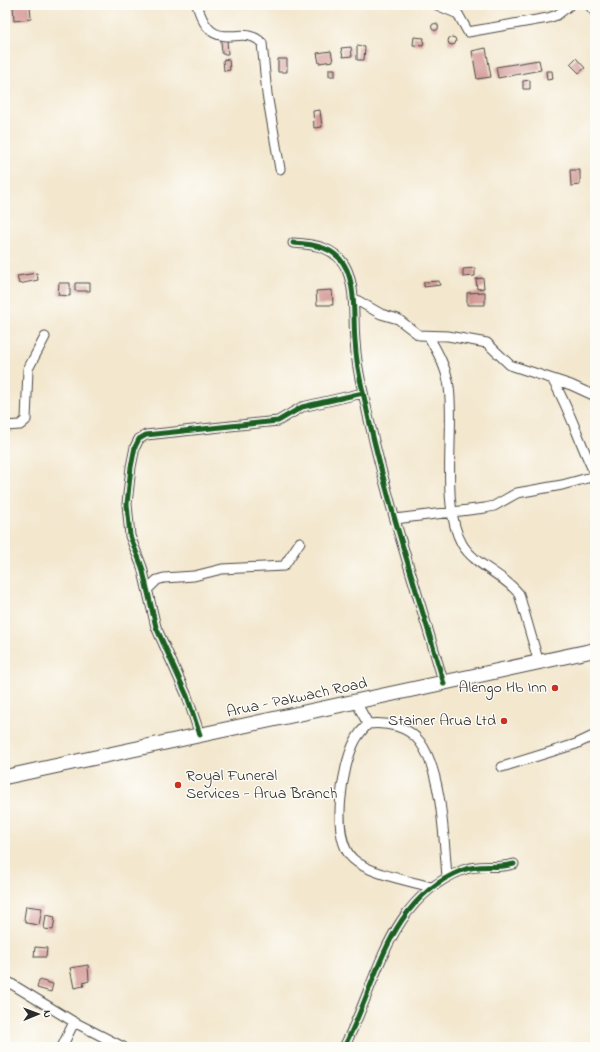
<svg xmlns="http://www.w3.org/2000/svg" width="600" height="1052" viewBox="0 0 600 1052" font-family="'Indie Flower',sans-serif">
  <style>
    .building { fill: #d29794 }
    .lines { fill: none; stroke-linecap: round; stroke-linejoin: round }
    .minor-casing { stroke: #494743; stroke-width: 11 }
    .primary-casing { stroke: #494743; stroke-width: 16 }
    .minor { stroke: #fff; stroke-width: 9 }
    .primary { stroke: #fff; stroke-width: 14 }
    .cycleway-casing { stroke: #fdfcf7; stroke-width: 8 }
    .cycleway { stroke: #1b5e20; stroke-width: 5 }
    .poi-dot { fill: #c8321e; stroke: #fdfcf7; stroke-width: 1.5 }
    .labels { text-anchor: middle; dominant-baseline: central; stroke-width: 3; stroke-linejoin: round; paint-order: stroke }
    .poi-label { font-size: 16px; fill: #2b2b2b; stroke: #fdfcf7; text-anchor: end }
    .street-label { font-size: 16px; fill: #2b2b2b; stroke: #fdfcf7 }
  </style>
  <rect width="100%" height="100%" fill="#fdfcf7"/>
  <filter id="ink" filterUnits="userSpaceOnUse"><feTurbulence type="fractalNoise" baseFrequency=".025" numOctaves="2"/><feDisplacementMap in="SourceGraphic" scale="8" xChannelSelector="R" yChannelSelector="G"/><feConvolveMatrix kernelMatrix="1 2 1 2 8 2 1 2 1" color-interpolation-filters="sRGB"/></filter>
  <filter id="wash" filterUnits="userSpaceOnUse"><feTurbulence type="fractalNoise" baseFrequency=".012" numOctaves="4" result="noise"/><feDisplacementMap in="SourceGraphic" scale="16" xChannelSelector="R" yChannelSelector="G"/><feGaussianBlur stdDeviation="0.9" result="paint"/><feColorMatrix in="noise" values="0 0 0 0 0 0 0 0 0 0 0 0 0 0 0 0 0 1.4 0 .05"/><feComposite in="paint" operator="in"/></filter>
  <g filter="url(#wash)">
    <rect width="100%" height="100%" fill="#f3e7ce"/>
    <g id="blocks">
      <path class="building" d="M13 5H30L31 19 14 21Z
        M431.5 27a3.5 3.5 0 1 1 7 0a3.5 3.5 0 1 1-7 0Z
        M414 37 424 38 423 46 413 45Z
        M448 41a4 4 0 1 1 8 0a4 4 0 1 1-8 0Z
        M227 39 228 54H222L221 40Z
        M357 46 365 47 364 60H357Z
        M351 47 352 56 343 57 341 48Z
        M486 48 491 77 477 79 472 51Z
        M331 51 333 61 319 63 317 53Z
        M576 58 585 68 579 73 570 64Z
        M229 59 230 70 224 71 223 60Z
        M278 59H287V72H278Z
        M539 60 541 70 498 78 496 67Z
        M329 69H335V76H329Z
        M546 71H552L553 79 547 80Z
        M530 80V89H523V81Z
        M320 110 322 127 314 128 313 111Z
        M570 170H580V185L571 186Z
        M475 268V276L463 277V269Z
        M37 273 38 280 19 284 17 276Z
        M483 278 484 288 477 289 476 279Z
        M439 281 440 285 424 287V282Z
        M59 283H70V296L58 295Z
        M75 283H90V291H75Z
        M332 290 333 305H317L316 291Z
        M485 292V305H467V293Z
        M26 906 42 908 39 925 26 923 24 919Z
        M46 915 55 917 53 930 44 929Z
        M35 947 47 948 46 957H34Z
        M88 965 89 981 83 983 84 986 74 988 70 968Z
        M39 980 53 984 51 992 37 988Z"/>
    </g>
  </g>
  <g filter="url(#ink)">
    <use href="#blocks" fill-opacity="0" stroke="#494743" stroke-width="1"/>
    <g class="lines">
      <g class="minor-casing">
        <path id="minor" d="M197 5C213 59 241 21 262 43L267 94 280 169
          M437 5 458 14 468 32 548 18 557 15 570 5
          M589 5 595 12
          M293 243C314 244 337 247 347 270 356 292 353 318 355 341 356 358 359 376 363 392 383 491 416 587 444 684
          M353 298 381 314 398 319 419 335 448 336 487 343 510 365 571 385 595 396
          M429 337C438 353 447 369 449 387 455 431 440 505 462 544 475 566 504 574 519 594L539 663
          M552 379C570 409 579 442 595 474
          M5 426 20 425 26 420 28 369 45 337
          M395 519 485 508 494 506 517 493 562 485 595 476
          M148 589 157 580 164 578 194 576 222 569 284 566 300 542
          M356 702 368 724C387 722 408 726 420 742 442 772 444 840 447 877
          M368 724C363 729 358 735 355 741 342 766 330 838 353 859 369 874 410 881 431 887
          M200 735 187 696 156 627 142 567 130 536 127 504 131 467 135 447 139 439 146 435 278 421 302 407 363 393
          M502 767 576 744 595 735
          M5 980 74 1022 123 1047
          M62 1047 74 1022
          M344 1047C378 983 386 900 463 870 479 864 496 869 514 864"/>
      </g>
      <g class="primary-casing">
        <path id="primary" d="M5 777 595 650"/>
      </g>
      <use href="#minor" class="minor"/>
      <use href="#primary" class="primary"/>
      <g class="cycleway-casing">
        <path id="cycleway" d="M293 243C314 244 337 247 347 270 356 292 353 318 355 341 356 358 359 376 363 392 383 491 416 587 444 684
          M200 735 187 696 156 627 142 567 130 536 127 504 131 467 135 447 139 439 146 435 278 421 302 407 363 393
          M344 1047C378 983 386 900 463 870 479 864 496 869 514 864"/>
      </g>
      <use href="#cycleway" class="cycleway"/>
    </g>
  </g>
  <g class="poi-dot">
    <circle cx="555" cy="688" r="4"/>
    <circle cx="504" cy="721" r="4"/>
    <circle cx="178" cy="785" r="4"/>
  </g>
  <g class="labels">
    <g class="poi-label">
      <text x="547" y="688">Alengo Hb Inn</text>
      <text x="496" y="721">Stainer Arua Ltd</text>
      <text x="186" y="776" text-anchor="start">Royal Funeral<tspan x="186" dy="18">Services - Arua Branch</tspan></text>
    </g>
    <g class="street-label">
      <text transform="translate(297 698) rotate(-12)">Arua - Pakwach Road</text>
    </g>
  </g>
  <rect width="600" height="1052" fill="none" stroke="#fdfcf7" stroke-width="20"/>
  <g transform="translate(38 1014) rotate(89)" stroke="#fdfcf7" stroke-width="3" paint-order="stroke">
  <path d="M0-3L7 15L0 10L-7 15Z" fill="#2b2b2b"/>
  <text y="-6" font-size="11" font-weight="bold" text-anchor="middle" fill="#2b2b2b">N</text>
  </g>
</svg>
